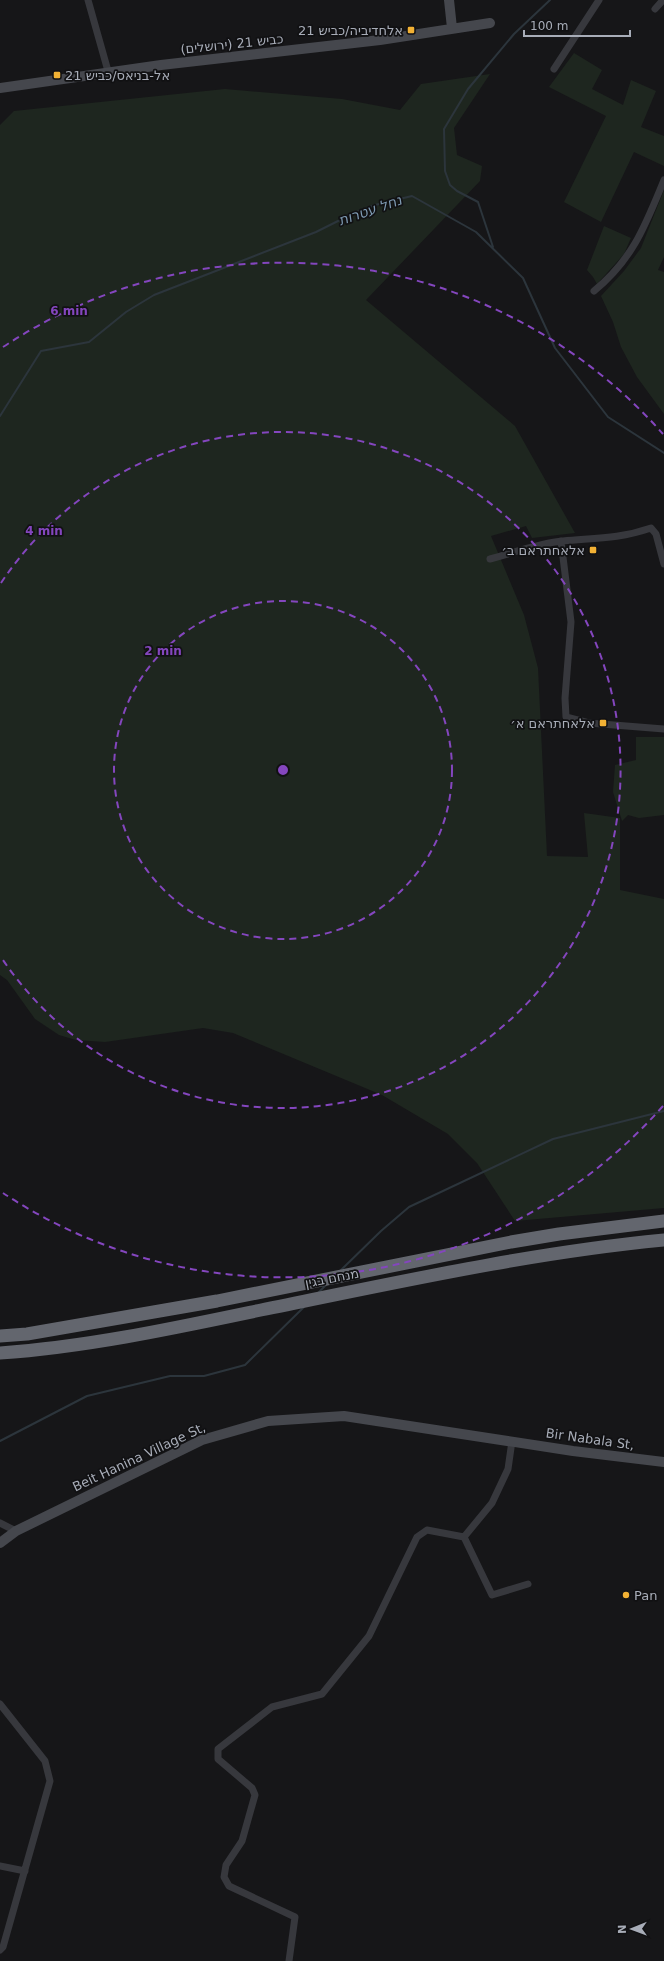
<svg xmlns="http://www.w3.org/2000/svg" width="664" height="1961" viewBox="0 0 664 1961" font-family="'DejaVu Sans',Heebo,sans-serif">
  <style>
    .green { fill: #1e261f }
    .lines { fill: none; stroke-linecap: round; stroke-linejoin: round }
    .stream { stroke: #2c353c; stroke-width: 2 }
    .street { stroke: #37383d; stroke-width: 7 }
    .secondary { stroke: #45474d; stroke-width: 10 }
    .highway { stroke: #63666e; stroke-width: 13 }
    .ring { fill: none; stroke: #8446be; stroke-width: 2; stroke-dasharray: 7 5 }
    .poi-dot { fill: #f2b134; stroke: #111113; stroke-width: 1.5 }
    .labels { text-anchor: middle; dominant-baseline: central; stroke-width: 3.5; stroke-linejoin: round; paint-order: stroke }
    .poi-label { font-size: 13px; fill: #a8adb8; stroke: #111113; text-anchor: end }
    .street-label { font-size: 13px; fill: #a8adb8; stroke: #111113 }
    .water-label { font-size: 14px; font-style: italic; fill: #7f9bb3; stroke: #111113 }
    .centre { fill: #8446be; stroke: #111113; stroke-width: 2 }
    .ring-label { font-size: 12px; text-anchor: middle; font-weight: bold; fill: #8446be; stroke: #111113; stroke-width: 3.5; stroke-linejoin: round; paint-order: stroke }
  </style>
  <rect width="100%" height="100%" fill="#161618"/>
  <path class="green" d="M574 53 602 70 592 89 623 105 631 80 656 91 641 127 664 136V166L634 152 601 222 564 202 606 116 549 87Z
    M490 74 454 128 457 155 482 166 480 181 366 300 515 426 575 533 532 538 526 526 491 536 524 615 538 668 547 856 588 857 584 813 620 818V890L664 899V1208L515 1221 477 1163 448 1134 382 1095 233 1033 203 1028 105 1042 76 1040 59 1035 35 1019 7 980 0 975V125L14 111 225 89 342 99 400 110 421 84Z
    M664 190V257L658 270 664 272V414L637 377 621 347 613 322 601 296 624 271 641 248Z
    M604 226 631 238 624 254 597 284 593 277 587 270Z
    M636 737H664V815L639 818 628 815 622 821 613 792 615 765 636 760Z"/>
  <g class="lines">
    <path class="stream" d="M493 247 478 202 457 191 450 185 445 171 444 129 468 89 514 34 550 0
      M0 416 41 351 89 342 126 312 154 295 316 232 356 212 375 205 412 196 476 232 523 278 555 348 608 417 664 453
      M341 1270 381 1231 409 1207 553 1139 664 1111
      M319 1292 327 1284
      M0 1441 87 1396 170 1376H204L245 1365 304 1307"/>
    <path class="street" d="M88 0 108 71
      M655 9 663 0
      M554 69 599 0
      M594 291C633 259 645 226 664 180
      M561 541 571 622 565 698 566 717 589 723 664 729
      M490 559C513 553 539 543 563 541 595 538 619 539 651 528L656 534 664 564
      M0 1523 16 1531
      M464 1537 492 1595 528 1584
      M0 1704 45 1761 50 1781 3 1947 0 1950
      M0 1866 25 1871
      M289 1961 295 1917 229 1886 224 1877 226 1865 242 1841 255 1795 252 1788 218 1759V1749L272 1707 322 1694 369 1636 417 1537 427 1530 464 1537 492 1503 508 1469 512 1441"/>
    <path class="secondary" d="M449 0 452 28
      M0 88 161 65 380 40 490 23
      M0 1543 16 1531 202 1440 268 1421 344 1416 573 1451 664 1462"/>
    <path class="highway" d="M0 1336 27 1334 217 1301 511 1242 559 1234 664 1221
      M0 1353C87 1347 175 1328 261 1310 395 1283 528 1253 664 1240"/>
  </g>
  <g class="ring">
    <circle cx="283" cy="770" r="169"/>
    <path d="M1 583A338 338 0 1 1 1 957"/>
    <path d="M663 1106A507 507 0 0 1 3 1193M3 347A507 507 0 0 1 663 434"/>
  </g>
  <g class="poi-dot">
    <rect x="407" y="26" width="8" height="8" rx="2"/>
    <rect x="53" y="71" width="8" height="8" rx="2"/>
    <rect x="589" y="546" width="8" height="8" rx="2"/>
    <rect x="599" y="719" width="8" height="8" rx="2"/>
    <circle cx="626" cy="1595" r="4"/>
  </g>
  <g class="labels">
    <g class="poi-label">
      <text x="403" y="30">אלחדיביה/כביש 21</text>
      <text x="65" y="75" text-anchor="start">אל-בניאס/כביש 21</text>
      <text x="585" y="550">אלאחתראם ב׳</text>
      <text x="595" y="723">אלאחתראם א׳</text>
      <text x="634" y="1595" text-anchor="start">Pan</text>
    </g>
    <g class="street-label">
      <text transform="translate(232 44) rotate(-6)">כביש 21 (ירושלים)</text>
      <text transform="translate(332 1278) rotate(-11)">מנחם בגין</text>
      <text transform="translate(590 1439) rotate(8)">Bir Nabala St,</text>
      <text transform="translate(139 1457) rotate(-25)">Beit Hanina Village St,</text>
    </g>
    <g class="water-label">
      <text transform="translate(370 210) rotate(-19)">נחל עטרות</text>
    </g>
  </g>
  <circle cx="283" cy="770" r="6" class="centre"/>
  <g class="ring-label">
    <text x="69" y="315">6 min</text>
    <text x="44" y="535">4 min</text>
    <text x="163" y="655">2 min</text>
  </g>
  <g transform="translate(632 1929) rotate(269)" stroke="#111113" stroke-width="3" paint-order="stroke">
  <path d="M0-3L7 15L0 10L-7 15Z" fill="#a8adb8"/>
  <text y="-6" font-size="11" font-weight="bold" text-anchor="middle" fill="#a8adb8">N</text>
  </g>
  <path d="M524 30v6h106v-6" fill="none" stroke="#a8adb8" stroke-width="2"/>
  <text x="530" y="30" font-size="12" fill="#a8adb8" stroke="#111113" stroke-width="3" paint-order="stroke">100 m</text>
</svg>
